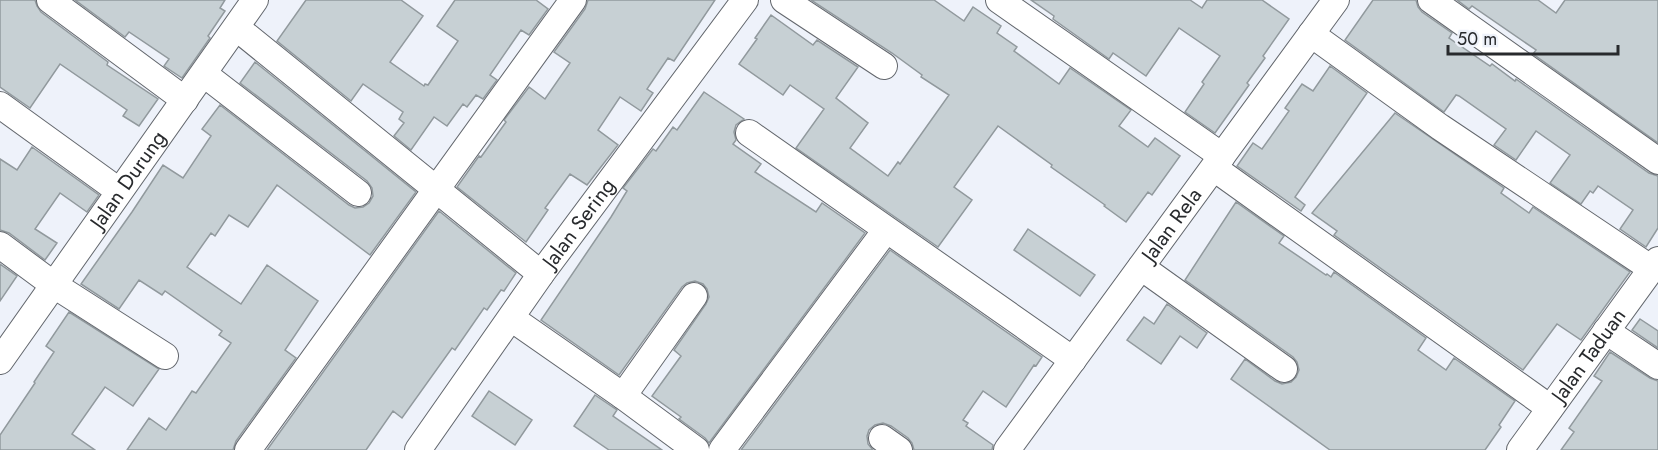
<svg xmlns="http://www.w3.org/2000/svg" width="1658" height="450" viewBox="0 0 1658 450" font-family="Jost,sans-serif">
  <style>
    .building { fill: #c7d0d4; stroke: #91999d; stroke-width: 1.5 }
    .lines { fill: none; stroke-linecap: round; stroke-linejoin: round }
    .minor-casing { stroke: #63676d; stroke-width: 28 }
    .minor { stroke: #fff; stroke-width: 26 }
    .labels { text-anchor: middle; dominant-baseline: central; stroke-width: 4.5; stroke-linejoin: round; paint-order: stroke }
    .street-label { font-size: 21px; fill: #282a2d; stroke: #eef2fa }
  </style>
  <rect width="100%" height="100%" fill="#eef2fa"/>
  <path class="building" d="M0 0H35L37 6 41 12 108 62 107 65 158 99 139 126 123 116 127 110 60 64 30 108 0 87Z
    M75 0H225L220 8 225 11 208 36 210 38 182 78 164 66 169 59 129 32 125 37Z
    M306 0H401L423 16 390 62 424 86 425 84 428 85 458 41 437 26 455 0H536L548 9 529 35 521 30 490 75 497 80 483 99 476 95 467 107 463 104 447 126 434 117 411 150 394 136 404 123 399 119 403 112 363 84 351 101 277 41Z
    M588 0H715L674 61 668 58 647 89 653 93 641 111 620 97 598 130 618 145 587 185 570 174 545 208 548 210 526 242 457 187 479 156 481 157 506 122 504 120 529 87 545 99 570 63 554 52 585 9Z
    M811 0H934L964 21 973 7 1001 26 997 33 1017 47 1014 51 1059 84 1070 68 1131 110 1119 126 1148 147 1155 138 1180 156 1152 195 1148 192 1126 222 1104 206 1105 205 1051 167 1052 165 998 126 954 187 972 200 938 247 796 148 824 109 790 85 783 95 739 64 757 39 755 38 771 15 813 45 817 40 858 67 836 98 868 123 850 148 888 176 898 162 900 164 949 95 921 77 922 75 892 53Z
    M1031 0H1190L1202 8 1207 0H1262L1289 19 1263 56 1265 58 1247 83 1249 85 1215 133 1185 112 1204 84 1202 82 1220 56 1179 28 1146 76 1113 53 1109 59 1053 19 1054 16Z
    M1373 0H1416L1418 7 1422 12 1452 33 1449 38 1490 66 1492 64 1515 81 1516 79 1649 173 1658 176V228L1646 247 1620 229 1633 210 1598 186 1593 193 1590 191 1581 204 1550 183 1570 155 1536 131 1516 160 1494 145 1506 129 1459 96 1456 95 1444 112 1345 40Z
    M1457 0H1538L1556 13 1565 0H1658V143L1533 54 1536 50 1472 6 1469 9Z
    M255 62 416 192 370 255 277 185 248 227 229 215 215 236 211 233 187 267 241 304 267 265 318 301 285 350 296 358 236 441 233 450H127L149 418 166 430 192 391 196 393 231 343 219 335 222 331 165 291 162 295 139 280 119 309 81 284 132 212 163 165 183 178 211 136 202 129 220 105 349 205 355 208 363 207 369 203 373 196 372 188 367 181 240 83Z
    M1330 66 1367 93 1295 197 1305 205 1301 211 1237 166 1253 143 1262 149 1289 111 1285 108 1302 84 1313 91Z
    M704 92 744 119 736 125 734 132 736 140 733 144 761 164 755 172 816 212 822 203 865 233 709 443 705 438 679 419 681 417 652 396 681 356 674 350 706 304 709 297 707 289 703 284 695 281 687 283 682 287 619 375 541 320 611 217 627 191 623 188 653 149 656 151 673 127 677 130Z
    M1395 113 1504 188 1501 193 1529 213 1533 207 1630 272 1581 340 1557 324 1523 370 1334 235 1337 231 1312 213Z
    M32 147 99 195 87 212 60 193 35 229 57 243 45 260 9 233 0 230V159L17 170Z
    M1236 202 1284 236 1279 243 1326 275 1327 274 1331 277 1334 272 1426 338 1418 350 1446 370 1454 358 1515 401 1499 425 1501 427 1485 450H1330L1231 379 1245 359 1275 381 1282 384 1291 382 1296 377 1299 370 1297 362 1293 357 1185 280Z
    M439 211 516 273 504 291 501 290 487 310 484 308 455 350 452 348 402 418 393 411 366 450H267Z
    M1028 229 1095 275 1080 296 1014 250Z
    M890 250 1042 357 1036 366 1034 365 1006 407 983 391 963 420 968 423 966 426 993 445 992 450H914L912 443 908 438 891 426 883 423 875 425 869 430 867 436 868 444 873 450H741Z
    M0 264 17 276 0 301Z
    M1167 304 1207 333 1197 348 1180 336 1161 364 1127 340 1144 317 1154 324Z
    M69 312 159 369 133 406 105 387 72 434 95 450H0V435L35 383 34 382 54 352 46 346Z
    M1640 319 1658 331V348L1632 330Z
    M1610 352 1650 378 1658 381V450H1561L1574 432 1569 428 1602 381 1594 376Z
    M489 391 532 420 515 445 472 416Z
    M595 395 617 410 613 416 662 450H609L574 426Z"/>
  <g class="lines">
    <g class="minor-casing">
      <g id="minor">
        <path d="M50 0 185 100"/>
        <path d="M784 0 884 66"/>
        <path d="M999 0 1222 156"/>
        <path d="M1431 0 1658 161"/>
        <path d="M237 28 541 274"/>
        <path d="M1311 34 1440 127 1652 269"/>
        <path d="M204 74 358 193"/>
        <path d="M0 105 119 191"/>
        <path d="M749 133 1073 360"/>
        <path d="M1214 168 1550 408"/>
        <path d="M0 245 54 285 165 356"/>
        <path d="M1141 267 1284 369"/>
        <path d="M511 318 623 396 696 450"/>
        <path d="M1606 331 1658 366"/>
        <path id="s1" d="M0 361 255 0"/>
        <path d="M623 396 694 296"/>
        <path d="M882 438 899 450"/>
        <path d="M248 450 573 0"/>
        <path id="s2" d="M418 450 541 274 745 0"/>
        <path d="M722 450 886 230"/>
        <path id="s3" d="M1007 450 1336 0"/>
        <path id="s4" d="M1520 450 1658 260"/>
      </g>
    </g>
    <use href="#minor" class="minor"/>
  </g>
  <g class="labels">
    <g class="street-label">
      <text stroke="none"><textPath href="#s1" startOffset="222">Jalan Durung</textPath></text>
      <text stroke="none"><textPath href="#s2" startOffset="278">Jalan Sering</textPath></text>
      <text stroke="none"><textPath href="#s3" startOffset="279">Jalan Rela</textPath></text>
      <text stroke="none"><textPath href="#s4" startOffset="117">Jalan Taduan</textPath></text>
    </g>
  </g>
  <path d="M1448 45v9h170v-9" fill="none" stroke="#282a2d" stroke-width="3"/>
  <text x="1457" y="45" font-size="18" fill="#282a2d" stroke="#eef2fa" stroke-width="4.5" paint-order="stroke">50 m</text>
</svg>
